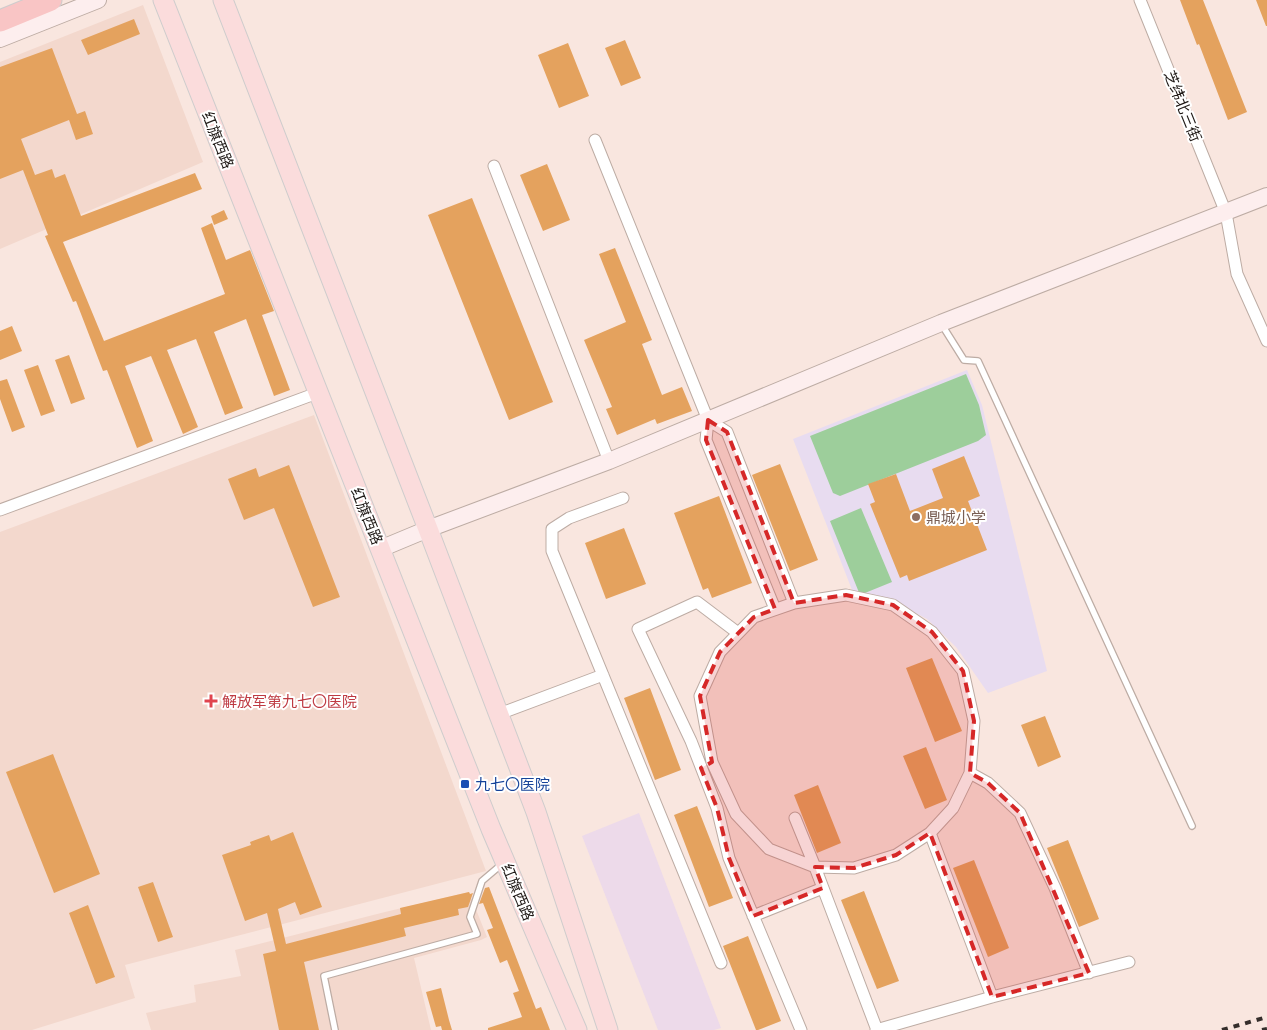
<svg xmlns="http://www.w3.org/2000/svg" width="1267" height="1030" viewBox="0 0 1267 1030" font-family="Lora,'Noto Sans SC',serif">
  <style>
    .commercial { fill: #eddaea }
    .built { fill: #f3d8cd }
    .education { fill: #e8dcf0 }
    .green { fill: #9dce9b }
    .building { fill: #e4a25e }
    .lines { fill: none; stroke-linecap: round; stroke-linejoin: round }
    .lane-casing { stroke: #bdaca4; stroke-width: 8 }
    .street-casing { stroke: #bdaca4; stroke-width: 13 }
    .secondary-casing { stroke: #bdaca4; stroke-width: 18 }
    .primary-casing { stroke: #cecccc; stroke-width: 21 }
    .highway-casing { stroke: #cecccc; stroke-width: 23 }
    .lane { stroke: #fff; stroke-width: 5.5 }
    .street { stroke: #fff; stroke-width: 11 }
    .secondary { stroke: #fdeeee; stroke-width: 16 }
    .primary { stroke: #fbdcdc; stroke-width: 19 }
    .highway { stroke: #f9c5c5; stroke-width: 21 }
    .rail { stroke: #352e2b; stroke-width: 4; stroke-dasharray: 6 6; stroke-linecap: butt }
    .marked { fill: #d62828; fill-opacity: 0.2; stroke: #d62828; stroke-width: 4; stroke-dasharray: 10 6; stroke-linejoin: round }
    .education-dot { fill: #8d6e63; stroke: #fff; stroke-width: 2 }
    .health-dot { fill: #e0444e; stroke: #fff; stroke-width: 2 }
    .transit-dot { fill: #1a4fb4; stroke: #fff; stroke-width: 2 }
    .labels { text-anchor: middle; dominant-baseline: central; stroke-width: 4; stroke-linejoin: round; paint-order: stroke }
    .street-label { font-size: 15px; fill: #1f1916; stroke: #fff }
    .education-label { font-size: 15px; fill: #785e54; stroke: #fff; text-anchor: start }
    .health-label { font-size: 15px; fill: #be3a42; stroke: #fff; text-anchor: start }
    .transit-label { font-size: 15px; fill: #164399; stroke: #fff; text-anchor: start }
  </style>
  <rect width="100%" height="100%" fill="#f9e6df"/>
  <path class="commercial" d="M639 813 721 1028 714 1030H658L582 836Z"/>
  <path class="built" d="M143 5 203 162 0 249V62Z
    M314 415 486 871 125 965 135 998 32 1030H0V532Z
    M469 892 487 937 481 940 414 958 431 1030H151L146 1013 196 1002 194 985 241 976 235 950 385 912Z"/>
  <path class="education" d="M967 370 982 405 1047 671 988 693 956 647 927 619 897 603 854 595 793 439Z"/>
  <path class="green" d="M966 374 979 405 986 435 978 441 840 496 833 493 810 436Z
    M861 508 892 582 860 595 830 521Z"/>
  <path class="building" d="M1180 0H1203L1247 112 1228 120 1199 44 1197 45Z
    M1256 0H1267V26H1266Z
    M134 19 140 34 88 55 81 40Z
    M625 40 641 78 621 86 605 48Z
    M568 43 589 96 559 108 538 55Z
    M52 48 77 114 85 111 93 134 76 140 69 120 21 139 35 175 52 169 55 178 65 174 81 216 195 173 202 189 63 242 104 341 225 294 201 228 212 223 226 260 250 250 274 311 262 315 290 390 274 396 246 319 214 332 243 408 225 415 196 339 167 350 198 427 183 434 151 356 125 366 153 441 137 448 107 370 103 371 76 301 73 302 45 236 48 235 23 170 0 179V67Z
    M547 164 570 220 543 231 520 175Z
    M472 198 553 402 509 420 428 215Z
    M224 210 228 219 214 225 211 216Z
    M615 248 652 340 642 344 662 395 682 387 692 411 657 424 655 419 617 435 606 409 612 407 584 340 626 322 599 254Z
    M12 326 22 351 0 360V331Z
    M69 355 85 399 71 404 55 360Z
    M38 365 55 411 41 416 24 370Z
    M7 379 25 427 12 432 0 399V381Z
    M964 456 980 496 968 501 987 550 909 581 907 575 900 578 870 504 875 502 868 484 896 474 910 511 943 498 932 469Z
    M780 464 818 560 790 571 752 475Z
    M289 465 340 597 313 607 274 508 244 520 228 479 256 468 259 477Z
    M719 496 752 583 712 598 708 588 703 590 674 513Z
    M624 528 646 584 606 599 585 543Z
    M932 658 962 731 935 742 906 668Z
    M650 688 681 770 655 780 624 698Z
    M1045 716 1061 757 1038 767 1021 725Z
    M926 747 947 800 925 809 903 756Z
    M53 754 100 874 54 893 6 772Z
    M818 785 841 843 817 853 794 795Z
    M697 806 733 898 709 907 674 815Z
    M293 832 322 907 300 915 295 902 278 909 286 944 401 914 400 908 469 892 470 894 473 893 468 907 458 909 459 915 404 928 406 936 304 962 319 1030H279L263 954 276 951 267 913 245 921 222 855 251 845 250 842 269 835 271 841Z
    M1068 840 1099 919 1079 927 1047 848Z
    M974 860 1009 948 988 957 953 868Z
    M153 882 173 937 158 942 138 887Z
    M489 887 536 1009 541 1007 550 1030H488V1028L522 1017 513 993 519 991 507 960 500 963 487 930 493 928 483 903 479 904 485 888Z
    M864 891 899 981 877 989 841 900Z
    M88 905 115 977 96 984 69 913Z
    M748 936 781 1021 758 1030H756L723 946Z
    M441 988 449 1020 452 1030H442L441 1026 436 1027 426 992Z"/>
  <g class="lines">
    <g class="lane-casing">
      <path id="lane" d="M942 325 964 360 978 361 1192 826
        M335 1030 324 976 477 934 470 917 482 881 502 864"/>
    </g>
    <g class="street-casing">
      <path id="street" d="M1140 0 1226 213 1237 274 1267 341
        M595 140 708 420 706 440 775 609
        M494 166 609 461
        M708 420 727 432 794 603
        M623 498 569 518 552 529V551L721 963
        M0 510 309 396
        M846 595 893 605 932 632 963 671 974 721 970 773 953 808 930 833 896 855 854 868 815 867 769 849 736 814 712 762 700 696 720 652 754 617 794 603Z
        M738 633 697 602 638 629 691 741 717 808 729 858 801 1030
        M499 714 603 675
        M970 773 988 783 1020 813 1055 888 1089 973
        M795 818 815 867 877 1030
        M930 833 992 997
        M753 916 823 888
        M876 1030 992 997 1129 962"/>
    </g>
    <g class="secondary-casing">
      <path id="secondary" d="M0 39 98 0
        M380 549 428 529 609 461 941 323 1267 196"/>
    </g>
    <g class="primary-casing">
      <path id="primary" d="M163 0 491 829 577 1030
        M223 0 428 529 536 812 608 1030"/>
    </g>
    <g class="highway-casing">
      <path id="highway" d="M0 21 51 0"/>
    </g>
    <use href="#lane" class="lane"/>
    <use href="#street" class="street"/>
    <use href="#secondary" class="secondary"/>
    <use href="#primary" class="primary"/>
    <use href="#highway" class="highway"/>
    <path class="rail" d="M1222 1030 1267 1017
      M1262 1030 1267 1029"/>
  </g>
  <path class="marked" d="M708 420 727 432 794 603 846 595 893 605 932 632 963 671 974 721 970 773 988 783 1020 813 1089 973 992 997 930 833 896 855 854 868 815 867 823 888 753 916 729 858 717 808 701 768 712 762 700 696 720 652 754 617 775 609 706 440Z"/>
  <circle class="education-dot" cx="916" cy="517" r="5"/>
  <path class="health-dot" d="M208.5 693.5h5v5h5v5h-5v5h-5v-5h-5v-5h5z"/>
  <rect class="transit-dot" x="460" y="779" width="10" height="10" rx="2.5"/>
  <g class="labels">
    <g class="street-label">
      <text transform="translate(1183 106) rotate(68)">芝纬北三街</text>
      <text transform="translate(218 140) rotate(68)">红旗西路</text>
      <text transform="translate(367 516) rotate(68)">红旗西路</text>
      <text transform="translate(518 892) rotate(67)">红旗西路</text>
    </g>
    <g class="education-label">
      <text x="926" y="517">鼎城小学</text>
    </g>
    <g class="health-label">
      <text x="222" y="701">解放军第九七〇医院</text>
    </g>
    <g class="transit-label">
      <text x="475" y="784">九七〇医院</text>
    </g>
  </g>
</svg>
